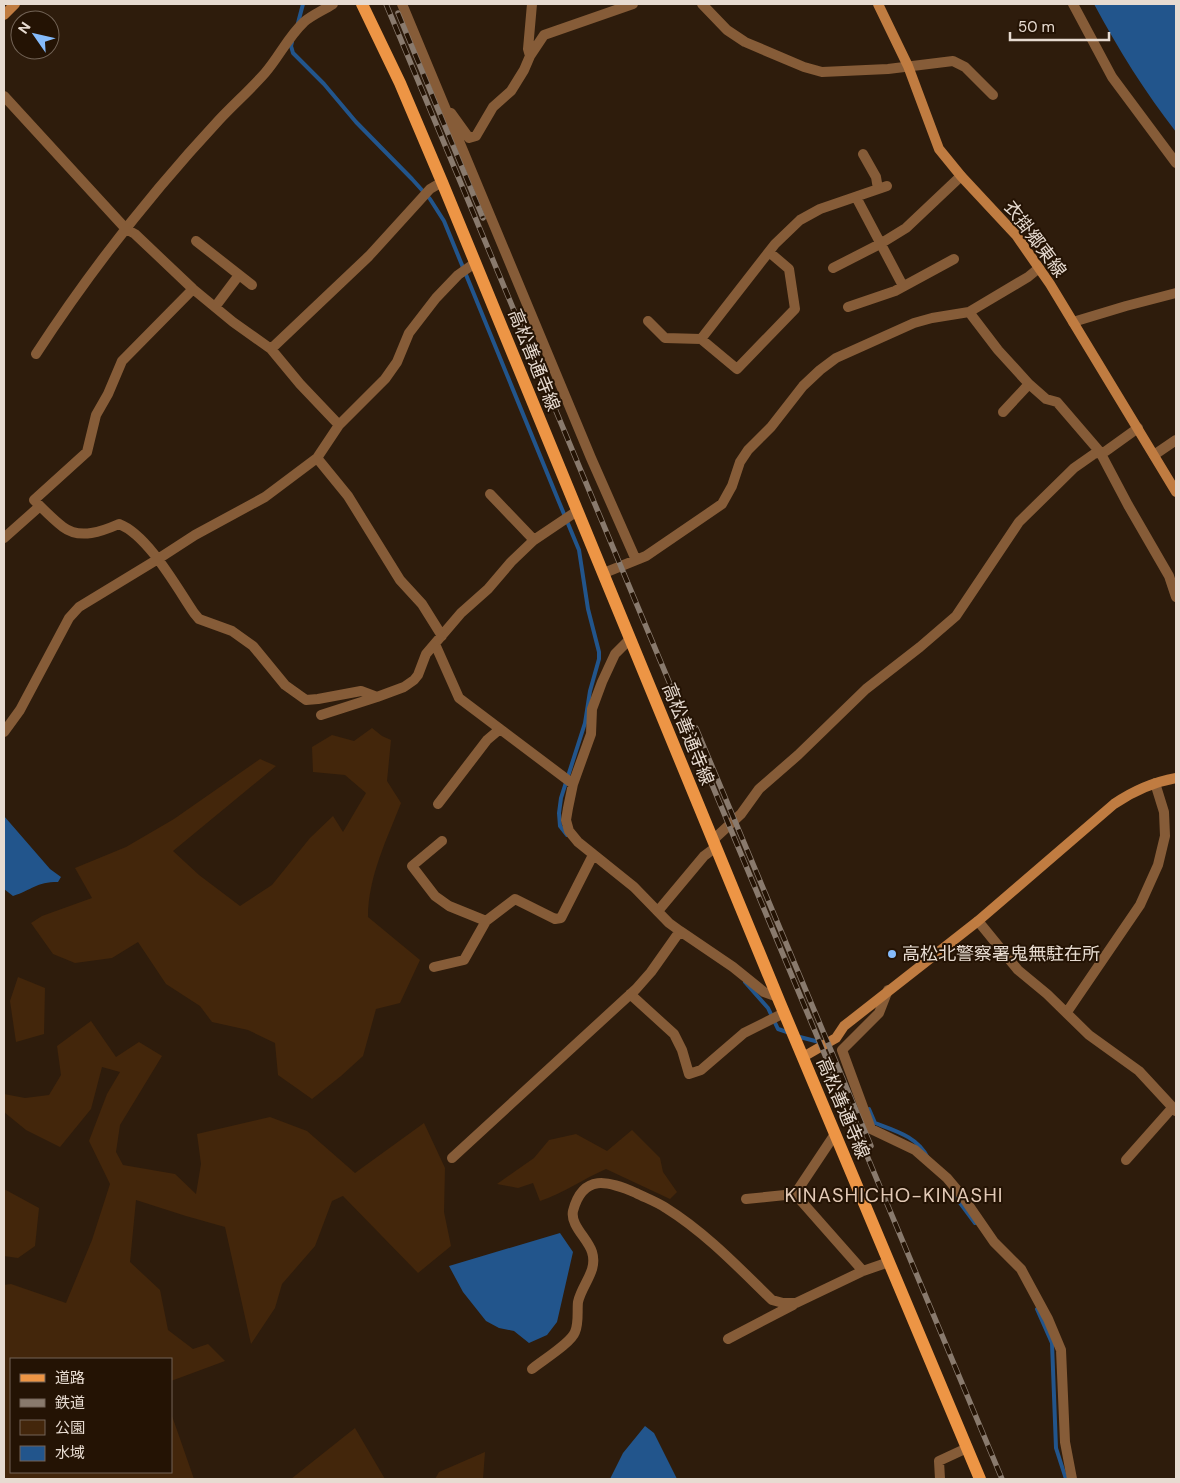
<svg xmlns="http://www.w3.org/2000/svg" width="1180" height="1483" viewBox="0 0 1180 1483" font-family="'DM Sans','Noto Sans JP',sans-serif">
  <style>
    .green { fill: #43260b }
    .water { fill: #22558c }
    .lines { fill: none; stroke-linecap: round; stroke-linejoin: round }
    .stream { stroke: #22558c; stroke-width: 4 }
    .street { stroke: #865c38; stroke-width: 10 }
    .secondary { stroke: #c07c41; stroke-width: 10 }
    .primary { stroke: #ed9545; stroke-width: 12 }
    .rail-casing { stroke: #897a6d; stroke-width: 5.5 }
    .rail { stroke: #241304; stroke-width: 4; stroke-dasharray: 11; stroke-linecap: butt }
    .poi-dot { fill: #85bbfb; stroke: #241304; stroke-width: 2 }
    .labels { text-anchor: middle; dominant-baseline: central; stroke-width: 4; stroke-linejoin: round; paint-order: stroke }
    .street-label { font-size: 18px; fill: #e7dbd1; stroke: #241304 }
    .poi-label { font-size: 18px; fill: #e7dbd1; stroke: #241304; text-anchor: start }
    .quarter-label { font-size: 20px; letter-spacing: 1px; fill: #e2c9b6; stroke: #241304 }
  </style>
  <rect width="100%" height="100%" fill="#2e1c0c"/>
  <path class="green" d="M372 728 382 736 391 740 387 781 401 803C387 839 368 877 368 917L420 960 400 1003 376 1009 363 1056 341 1076 312 1099 278 1075 275 1043 248 1030 212 1022 200 1006 166 984 138 942 112 958 75 963 53 954 31 923 42 916 92 898 75 868 126 847 174 819 260 759 276 766 173 851 199 875 240 906 272 885 310 838 333 816 343 832 366 793 345 775 313 772 312 747 332 735 354 741Z
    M18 977 45 988 44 1034 16 1042 10 1001Z
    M91 1021 116 1057 139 1042 162 1056 120 1125 116 1152 123 1165 175 1174 196 1194 201 1164 197 1134 270 1117 307 1131 355 1173 424 1123 445 1168 444 1212 451 1246 418 1273 343 1196 332 1201 315 1246 282 1284 275 1308 251 1344 225 1227 186 1216 136 1200 130 1262 160 1290 168 1330 193 1349 208 1344 225 1361 171 1381V1359H11V1472H171V1413L194 1479H4V1285L11 1284 66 1303 92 1240 110 1184 89 1141 107 1094 120 1072 102 1067 91 1109 60 1147 26 1130 4 1112V1094L25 1098 49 1095 61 1075 57 1046Z
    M632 1130 660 1158 663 1172 677 1192 670 1199 606 1169C583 1179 564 1193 540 1201L533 1183 518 1188 497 1184 534 1158 549 1140 576 1134 607 1151Z
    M4 1189 39 1208 35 1246 18 1258 4 1256Z
    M355 1428 385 1479H291Z
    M485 1452 483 1479H435L439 1472Z"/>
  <path class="water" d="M1094 4H1176V132C1145 92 1118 49 1094 4Z
    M4 816 50 869 61 877 58 882C36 882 32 890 13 896L4 889Z
    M560 1233 573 1252 557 1322 547 1335 529 1343 514 1331 499 1328 486 1321 463 1292 449 1266Z
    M645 1426 654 1433 677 1479H610L623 1453Z"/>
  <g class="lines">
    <path class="stream" d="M298 23 303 4
      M292 42 291 46 293 53 324 84 356 122 412 179 430 199 444 221 559 502 579 550 588 609 599 652V659L590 691 585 723 561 798 559 813 560 826 567 835
      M745 982 768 1008 778 1029 790 1033
      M796 1036 823 1043
      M869 1109 875 1123C896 1131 918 1137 928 1158
      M952 1192 975 1223
      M1037 1309 1052 1343 1056 1448 1066 1479"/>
    <path class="street" d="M402 4 591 458 636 560
      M702 4 727 30 745 42 804 67 822 72 888 69 953 61 965 67 993 95
      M1073 4 1112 77 1176 163
      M530 56 528 49 532 4
      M4 96 126 229 135 234 193 289 233 322 271 349 300 384 339 425
      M451 113 469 138 476 136 493 107 511 91 524 70 530 56 544 35 633 4
      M863 154 876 177 878 189
      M856 197 903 286
      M196 241 252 285
      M833 268 880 244 906 228 961 176
      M215 307 239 275
      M848 307 895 291 954 259
      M969 312 998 350 1029 384 1046 399 1057 402 1100 452 1128 505 1169 576 1176 597
      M648 321 665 338 701 339 775 244 800 220 820 209 887 186
      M1073 322 1126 306 1176 293
      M701 339 737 369 795 309 789 269 769 252
      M271 349 369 256 430 189 442 182
      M36 354C90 271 152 192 219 120 234 104 250 90 265 73 279 57 288 37 304 22 312 15 324 10 333 4
      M1003 412 1029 384
      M1154 455 1176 440
      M317 458 348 496 400 580 422 604 442 636
      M490 494 534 540
      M40 506C47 513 55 521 63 527 80 540 103 531 119 524 148 535 177 588 194 613L199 619 232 631 253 646 285 685 306 700 318 699 361 691 377 697
      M4 538 40 506 34 500 87 452 96 415 108 394 122 361 193 289
      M604 573 646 556 722 504 732 486 740 462 748 450 771 427 803 386 820 370 836 358 914 323 932 318 969 312 1028 277 1039 268
      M630 639 615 654 602 682 592 709 591 734 573 784 568 808 566 820 569 831 578 842 634 887 669 923 680 931 733 967 764 992 778 997
      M435 644 459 698 573 784
      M321 715 377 697 404 687 414 680 418 675 426 654 461 613 488 589 511 562 534 540 577 511
      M4 732 20 710 69 618 79 607 158 559 195 535 265 497 317 458 339 425 385 379 397 362 409 333 436 298 458 275 475 263
      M438 804 487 740 500 729
      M713 840 741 814 759 789 798 755 866 689 920 647 956 616 1019 522 1074 468 1094 454 1106 451 1138 428
      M442 841 412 866 435 896 449 906 486 921
      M658 911 704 856 716 847
      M978 921 1018 970 1047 994 1089 1035 1139 1071 1176 1111
      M434 967 464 960 486 921 515 899 555 919 561 918 593 855
      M888 990 879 1013 842 1050 871 1129 915 1150 947 1178 963 1197 994 1242 1021 1269 1048 1319 1061 1350 1065 1442 1072 1479
      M630 994 674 1034 682 1050 689 1074 701 1070 744 1033 784 1013
      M1067 1012 1140 905 1158 865 1165 836 1164 812 1155 783
      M835 1134 795 1194 863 1271
      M452 1158 636 989 651 972 680 931
      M1126 1160 1173 1107
      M746 1199 795 1194
      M728 1339 793 1305
      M532 1369C543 1360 571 1343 575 1332 579 1323 577 1311 578 1302 582 1284 598 1271 592 1252 588 1239 570 1225 573 1211 583 1173 608 1181 636 1193 646 1198 657 1202 666 1208 706 1233 739 1268 772 1300L783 1303H796L863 1271 889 1262
      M940 1479 939 1461 967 1448"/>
    <path class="secondary" d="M878 4 908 66 939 149 961 176 1016 235 1050 284 1176 492
      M4 15 15 4
      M803 1057 836 1038 844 1026 978 921 1114 804C1133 791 1154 782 1176 778"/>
    <path class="primary" d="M362 4 400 83 442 182 780 1003 980 1479"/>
    <g class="rail-casing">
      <path id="rail" d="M386 4 1002 1479
        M398 13 483 218
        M696 728 871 1146"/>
    </g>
    <use href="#rail" class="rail"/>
  </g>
  <circle class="poi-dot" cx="892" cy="954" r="5"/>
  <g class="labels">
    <g class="street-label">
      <text transform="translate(1035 239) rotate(53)">衣掛郷東線</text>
      <text transform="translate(534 360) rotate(68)">高松善通寺線</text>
      <text transform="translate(688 734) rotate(68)">高松善通寺線</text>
      <text transform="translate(843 1108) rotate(67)">高松善通寺線</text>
    </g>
    <g class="poi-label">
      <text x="902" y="954">高松北警察署鬼無駐在所</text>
    </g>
    <g class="quarter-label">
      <text x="894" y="1195">KINASHICHO-KINASHI</text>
    </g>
  </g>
  <rect width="1180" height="1483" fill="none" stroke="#e7dbd1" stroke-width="10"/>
  <rect x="10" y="1358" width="162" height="115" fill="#241304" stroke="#726356"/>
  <rect x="20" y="1374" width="25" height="8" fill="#ed9545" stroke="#726356"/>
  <text x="55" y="1383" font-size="15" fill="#e7dbd1">道路</text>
  <rect x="20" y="1399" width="25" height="8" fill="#897a6d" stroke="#726356"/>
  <text x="55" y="1408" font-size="15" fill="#e7dbd1">鉄道</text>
  <rect x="20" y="1420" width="25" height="15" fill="#43260b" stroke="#726356"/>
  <text x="55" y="1433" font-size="15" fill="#e7dbd1">公園</text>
  <rect x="20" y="1446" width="25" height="15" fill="#22558c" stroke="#726356"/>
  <text x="55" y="1458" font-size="15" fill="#e7dbd1">水域</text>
  <g transform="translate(35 35) rotate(304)"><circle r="24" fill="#241304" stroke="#726356"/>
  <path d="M0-4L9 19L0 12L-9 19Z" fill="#85bbfb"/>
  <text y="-8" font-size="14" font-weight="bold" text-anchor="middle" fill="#e7dbd1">N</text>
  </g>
  <path d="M1010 32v8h99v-8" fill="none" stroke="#e7dbd1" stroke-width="2.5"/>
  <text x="1018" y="32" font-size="15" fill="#e7dbd1" stroke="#241304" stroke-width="4" paint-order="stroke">50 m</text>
</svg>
